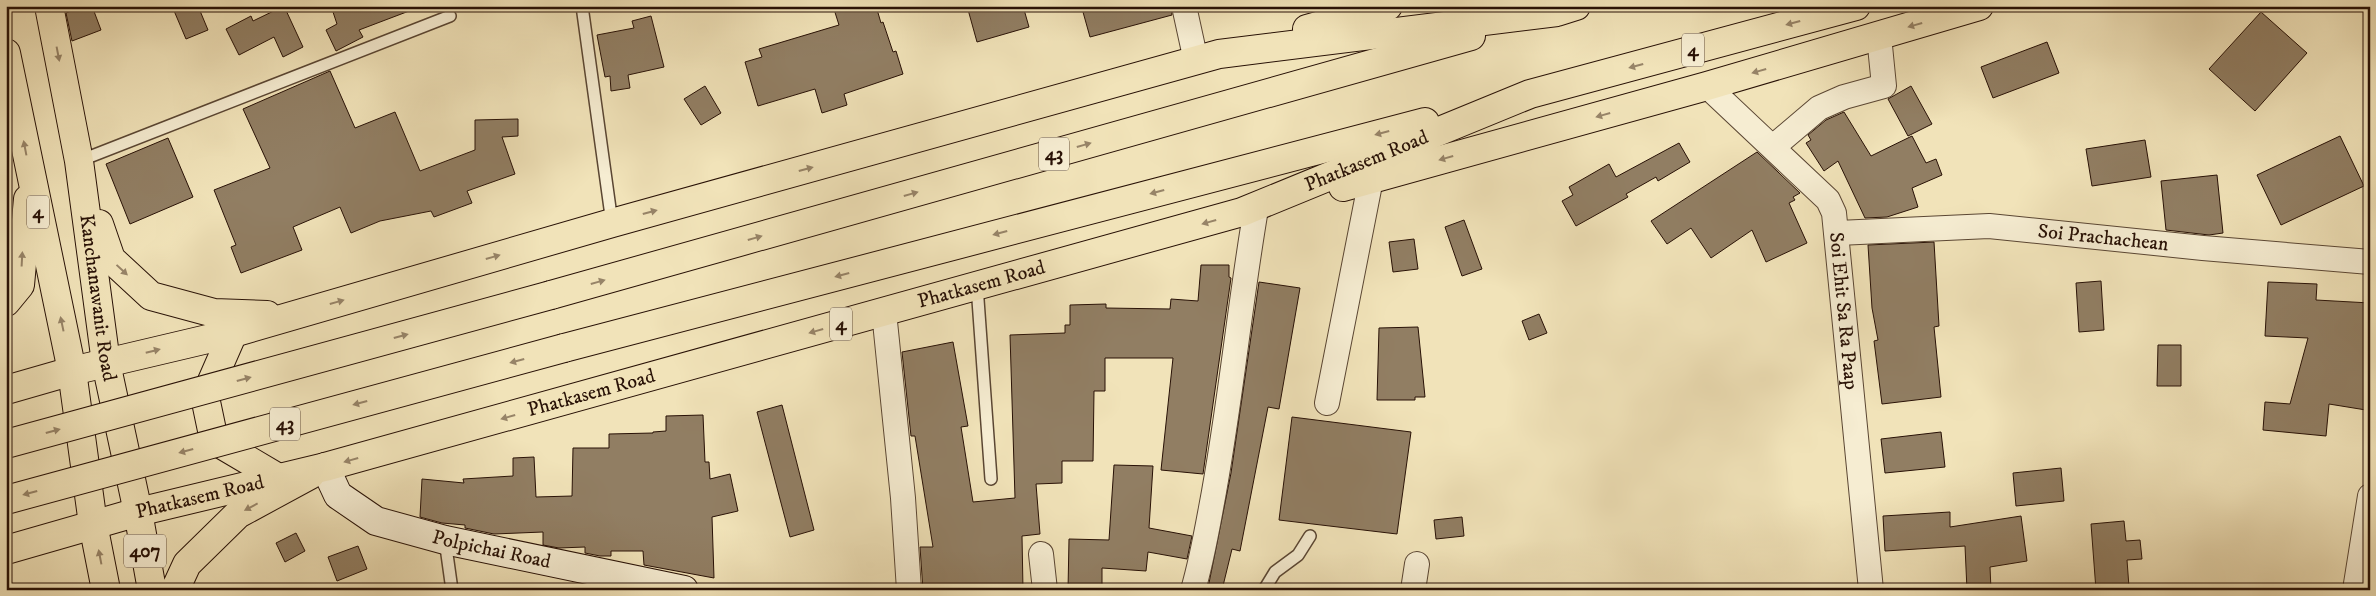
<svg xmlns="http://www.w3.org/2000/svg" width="2376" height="596" viewBox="0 0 2376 596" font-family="'IM FELL DW Pica',serif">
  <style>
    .building { fill: #917e63; stroke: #281106 }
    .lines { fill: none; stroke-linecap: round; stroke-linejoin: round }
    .lane-casing { stroke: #5a4633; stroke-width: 14 }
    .street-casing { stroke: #5a4633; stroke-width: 26 }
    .secondary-casing { stroke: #281106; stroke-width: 30 }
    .primary-casing { stroke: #281106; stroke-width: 30 }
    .highway-casing { stroke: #281106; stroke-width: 30 }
    .lane { stroke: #f6edd2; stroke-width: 11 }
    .street { stroke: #f6edd2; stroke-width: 24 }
    .secondary { stroke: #f6edd2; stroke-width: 28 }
    .primary { stroke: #f1e3b9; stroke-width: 28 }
    .highway { stroke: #f1e3b9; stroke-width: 28 }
    .highway-bridge-casing { stroke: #281106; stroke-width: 30; stroke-linecap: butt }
    .highway-bridge { stroke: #f1e3b9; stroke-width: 28 }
    .oneway { fill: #978468 }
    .labels { text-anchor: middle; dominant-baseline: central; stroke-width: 5; stroke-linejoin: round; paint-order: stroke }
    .shield { fill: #f6edd2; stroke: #665343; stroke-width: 1 }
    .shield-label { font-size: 19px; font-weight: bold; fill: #281106 }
    .street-label { font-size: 20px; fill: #281106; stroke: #f6edd2 }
  </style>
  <rect width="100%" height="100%" fill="#f1e3b9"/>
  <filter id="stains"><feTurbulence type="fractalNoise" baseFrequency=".004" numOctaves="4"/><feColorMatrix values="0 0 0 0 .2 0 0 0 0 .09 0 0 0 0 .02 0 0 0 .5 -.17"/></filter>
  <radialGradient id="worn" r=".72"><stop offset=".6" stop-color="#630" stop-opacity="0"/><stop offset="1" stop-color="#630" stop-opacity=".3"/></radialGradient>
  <path class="building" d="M84 6H92L101 30 72 41 66 13Z
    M172 6H198L208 30 186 39Z
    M284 6 303 47 283 57 274 37 239 55 226 29 251 16 253 21Z
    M331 6H416L417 8 359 30 363 37 336 51 326 30 337 24Z
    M833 6H876L881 23 883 22 893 52 896 51 903 74 844 94 847 105 822 113 815 89 758 106 745 62 762 57 759 49 839 25Z
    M967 6H1023L1029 27 977 42Z
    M1103 6H1171L1172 15 1090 37 1083 12Z
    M2261 12 2307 53 2255 111 2209 69Z
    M651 16 664 67 628 75 630 88 611 91 610 76 605 77 597 35 634 28 632 21Z
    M2047 42 2059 73 1993 98 1981 67Z
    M330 71 355 128 395 112 420 171 475 150V120L518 119V136L502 137 515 174 467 191 472 203 434 217 431 211 380 221 351 233 340 207 293 227 302 250 241 273 231 247 236 245 214 190 270 168 243 109Z
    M705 86 721 113 701 125 684 99Z
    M1911 86 1932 124 1908 136 1888 99Z
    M1844 112 1871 156 1912 136 1926 163 1936 159 1942 175 1912 188 1918 207 1887 217 1865 218 1838 161 1824 171 1806 143 1811 140 1808 135 1826 120Z
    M2340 136 2364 186 2281 225 2257 175Z
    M168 138 193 197 130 224 106 164Z
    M2145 140 2151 177 2092 186 2086 149Z
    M1679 143 1690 162 1658 181 1656 177 1626 194 1628 197 1576 226 1562 201 1573 195 1569 187 1609 164 1616 177Z
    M1757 152 1800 193 1793 197 1795 200 1789 203 1807 243 1766 262 1752 230 1711 258 1691 228 1667 244 1651 221Z
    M2217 175 2223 233 2209 235 2166 230 2161 181Z
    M1464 220 1482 269 1462 276 1445 227Z
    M1414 239 1418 269 1393 272 1389 242Z
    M1934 242 1939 326 1934 327 1941 397 1882 404 1874 341 1878 340 1872 308 1868 245Z
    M1201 265H1229V277L1231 278 1203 474 1161 470 1173 358H1105V391H1094L1093 461H1062V483L1036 484 1040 534 1022 536 1023 590H923L920 547H933L915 436H911L902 352 953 342 968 426 961 427 973 502 1015 498 1010 335 1065 333V325H1070V305L1106 304V308L1170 309 1171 299 1198 301Z
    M2101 281 2104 330 2079 332 2076 283Z
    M1259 282 1300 288 1279 409 1268 407 1240 551 1232 549 1222 590H1219L1208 588 1231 473Z
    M2268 282 2317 284 2316 300 2370 303V387L2366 410 2329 404 2326 436 2263 430 2265 402 2290 404 2308 338 2265 336Z
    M1539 314 1547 333 1529 340 1522 321Z
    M1418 327 1425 397H1415V400H1377L1379 328Z
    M2158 345H2181V386H2157Z
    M782 405 814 530 790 537 757 412Z
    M703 415 705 462H709L710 479 730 474 738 511 712 517 714 578 644 565 643 551H611V556H600L585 553V547L559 548 543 545V532L494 534 465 528V525L442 523 420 517 422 479 464 483 463 479 513 476V458L534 457 536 497 572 496 573 448H609V434L653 433V432L666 431V416Z
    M1292 417 1411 432 1397 534 1279 520Z
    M1941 432 1945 467 1885 473 1881 439Z
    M1114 465 1153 466 1149 528 1192 536 1187 559 1148 552 1146 571 1102 568V590H1068L1069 539 1109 540Z
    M2061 468 2064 501 2016 506 2013 473Z
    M1950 512V527L2021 516 2027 561 1990 567 1991 590H1967L1965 546 1885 551 1883 516Z
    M1462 517 1464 536 1436 539 1434 520Z
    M2124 521 2126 541 2140 540 2142 559 2127 560 2129 587 2096 590 2091 524Z
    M296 533 305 551 285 562 276 543Z
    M358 546 367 569 337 581 328 557Z"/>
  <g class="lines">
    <g class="lane-casing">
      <path id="lane" d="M582 6 612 223
        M79 161 450 16
        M6 228 24 232
        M977 286 991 479
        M445 540 452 590
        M1264 590 1275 572 1298 555 1310 536"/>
    </g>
    <g class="street-casing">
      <g id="street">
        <path d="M1184 6 1196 61"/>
        <path id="s1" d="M1707 86 1828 200 1834 213 1871 590"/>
        <path d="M1773 147 1819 108 1844 97 1884 86 1879 36"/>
        <path id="s2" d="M1838 233 1989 226 2203 248 2370 262"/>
        <path d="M884 312 903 498 909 590"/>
        <path d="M1327 403 1371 179"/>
        <path d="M1041 554 1045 590"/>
        <path d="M1193 590C1201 563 1206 535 1211 508 1230 409 1239 308 1256 209"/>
        <path d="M1413 590 1417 564"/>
        <path d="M2355 590 2370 496"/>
      </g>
    </g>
    <g class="secondary-casing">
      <g id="secondary">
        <path id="s3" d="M325 467 338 495 376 521 445 540 684 590"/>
      </g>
    </g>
    <g class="primary-casing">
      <path id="primary" d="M138 512 152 590
        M93 524 106 590
        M175 590 187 564 238 514 310 475"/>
    </g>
    <g class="highway-casing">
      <g id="highway">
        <path id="s4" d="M49 6 79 161 106 363 138 512"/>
        <path d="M1307 29 1388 6"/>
        <path d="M6 53 72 371 93 524"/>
        <path d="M1343 187 1707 86 1979 6"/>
        <path d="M99 224 111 259 151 296 214 313 267 315"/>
        <path d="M551 295 1471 36"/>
        <path d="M6 302 20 285 28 199"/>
        <path d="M233 333 205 397 214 440 280 479"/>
        <path d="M564 348 1425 122"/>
        <path d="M6 390 72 371 233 333 612 223 1219 54 1557 12 1576 6"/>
        <path id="s5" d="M6 550 138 512 325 467 1242 212 1530 94 1856 6"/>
      </g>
    </g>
    <use href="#lane" class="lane"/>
    <use href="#street" class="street"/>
    <use href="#secondary" class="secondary"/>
    <use href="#primary" class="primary"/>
    <use href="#highway" class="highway"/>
    <g class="highway-bridge-casing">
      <path id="highway-bridge" d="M6 444 551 295
        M6 500 564 348"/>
    </g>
    <use href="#highway-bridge" class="highway-bridge"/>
  </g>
  <defs><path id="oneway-solid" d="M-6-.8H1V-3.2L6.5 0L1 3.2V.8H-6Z" transform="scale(1.25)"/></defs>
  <g class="oneway">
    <use href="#oneway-solid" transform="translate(1793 23) rotate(165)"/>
    <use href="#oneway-solid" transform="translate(1915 25) rotate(164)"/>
    <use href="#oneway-solid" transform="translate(58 54) rotate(79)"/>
    <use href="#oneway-solid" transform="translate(1636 66) rotate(165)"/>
    <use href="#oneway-solid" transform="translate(1759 71) rotate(164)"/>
    <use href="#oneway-solid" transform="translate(1603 115) rotate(164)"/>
    <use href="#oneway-solid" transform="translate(1382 133) rotate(165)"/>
    <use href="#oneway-solid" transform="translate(1084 145) rotate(-16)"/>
    <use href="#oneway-solid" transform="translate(25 148) rotate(-101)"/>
    <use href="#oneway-solid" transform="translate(1446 158) rotate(164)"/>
    <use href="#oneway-solid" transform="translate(806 169) rotate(-15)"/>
    <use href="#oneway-solid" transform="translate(1157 192) rotate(165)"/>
    <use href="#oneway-solid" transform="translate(911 194) rotate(-16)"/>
    <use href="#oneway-solid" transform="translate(650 212) rotate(-15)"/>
    <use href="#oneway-solid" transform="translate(1209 222) rotate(164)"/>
    <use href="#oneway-solid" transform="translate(1000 233) rotate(165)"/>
    <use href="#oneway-solid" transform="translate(755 238) rotate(-16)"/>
    <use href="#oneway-solid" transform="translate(493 257) rotate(-16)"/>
    <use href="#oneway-solid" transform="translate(22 259) rotate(-87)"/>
    <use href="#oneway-solid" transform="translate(122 270) rotate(43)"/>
    <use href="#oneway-solid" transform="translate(842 275) rotate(165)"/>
    <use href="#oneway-solid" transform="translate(598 282) rotate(-16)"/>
    <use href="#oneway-solid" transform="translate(337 302) rotate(-16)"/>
    <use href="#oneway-solid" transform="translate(62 324) rotate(-102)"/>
    <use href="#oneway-solid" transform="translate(816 331) rotate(164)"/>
    <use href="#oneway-solid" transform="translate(401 336) rotate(-15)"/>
    <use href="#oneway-solid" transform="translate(153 351) rotate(-14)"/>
    <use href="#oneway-solid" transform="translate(517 361) rotate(165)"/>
    <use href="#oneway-solid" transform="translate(244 379) rotate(-15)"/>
    <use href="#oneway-solid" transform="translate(360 403) rotate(165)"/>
    <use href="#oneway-solid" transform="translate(508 417) rotate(164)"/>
    <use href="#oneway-solid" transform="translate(53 431) rotate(-15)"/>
    <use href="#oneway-solid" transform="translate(186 451) rotate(165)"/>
    <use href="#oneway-solid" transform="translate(351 460) rotate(164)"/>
    <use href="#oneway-solid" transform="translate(30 493) rotate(165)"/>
    <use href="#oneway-solid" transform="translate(251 507) rotate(152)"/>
    <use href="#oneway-solid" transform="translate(100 557) rotate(-101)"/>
  </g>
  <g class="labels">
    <g class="shield">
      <rect x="1682" y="33.5" width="22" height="33" rx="4"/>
      <rect x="1039" y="137.5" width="30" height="33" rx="4"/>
      <rect x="27" y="195.5" width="22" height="33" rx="4"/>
      <rect x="830" y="307.5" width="22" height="33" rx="4"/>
      <rect x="270" y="407.5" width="30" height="33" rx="4"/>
      <rect x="124" y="534.5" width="42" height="33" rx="4"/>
    </g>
    <g class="shield-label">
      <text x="1693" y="50">4</text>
      <text x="1054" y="154">43</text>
      <text x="38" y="212">4</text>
      <text x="841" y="324">4</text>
      <text x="285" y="424">43</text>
      <text x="145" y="551">407</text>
    </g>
    <g class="street-label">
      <text stroke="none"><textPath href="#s5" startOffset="1416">Phatkasem Road</textPath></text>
      <text stroke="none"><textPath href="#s2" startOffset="266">Soi Prachachean</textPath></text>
      <text stroke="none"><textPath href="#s5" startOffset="1011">Phatkasem Road</textPath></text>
      <text stroke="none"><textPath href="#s4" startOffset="296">Kanchanawanit Road</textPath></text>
      <text stroke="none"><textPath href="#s1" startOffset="279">Soi Ehit Sa Ra Paap</textPath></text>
      <text stroke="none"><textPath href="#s5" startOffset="606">Phatkasem Road</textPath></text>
      <text stroke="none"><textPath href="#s5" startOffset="201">Phatkasem Road</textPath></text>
      <text stroke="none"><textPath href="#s3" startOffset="196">Polpichai Road</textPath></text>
    </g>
  </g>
  <rect width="2376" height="596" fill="none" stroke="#f1e3b9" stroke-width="25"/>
  <rect x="8" y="8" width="2361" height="581" fill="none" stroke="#281106" stroke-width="2.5"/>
  <rect x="12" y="12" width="2351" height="571" fill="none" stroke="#281106"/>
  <rect width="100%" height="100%" filter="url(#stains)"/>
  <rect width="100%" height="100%" fill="url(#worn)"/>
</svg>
